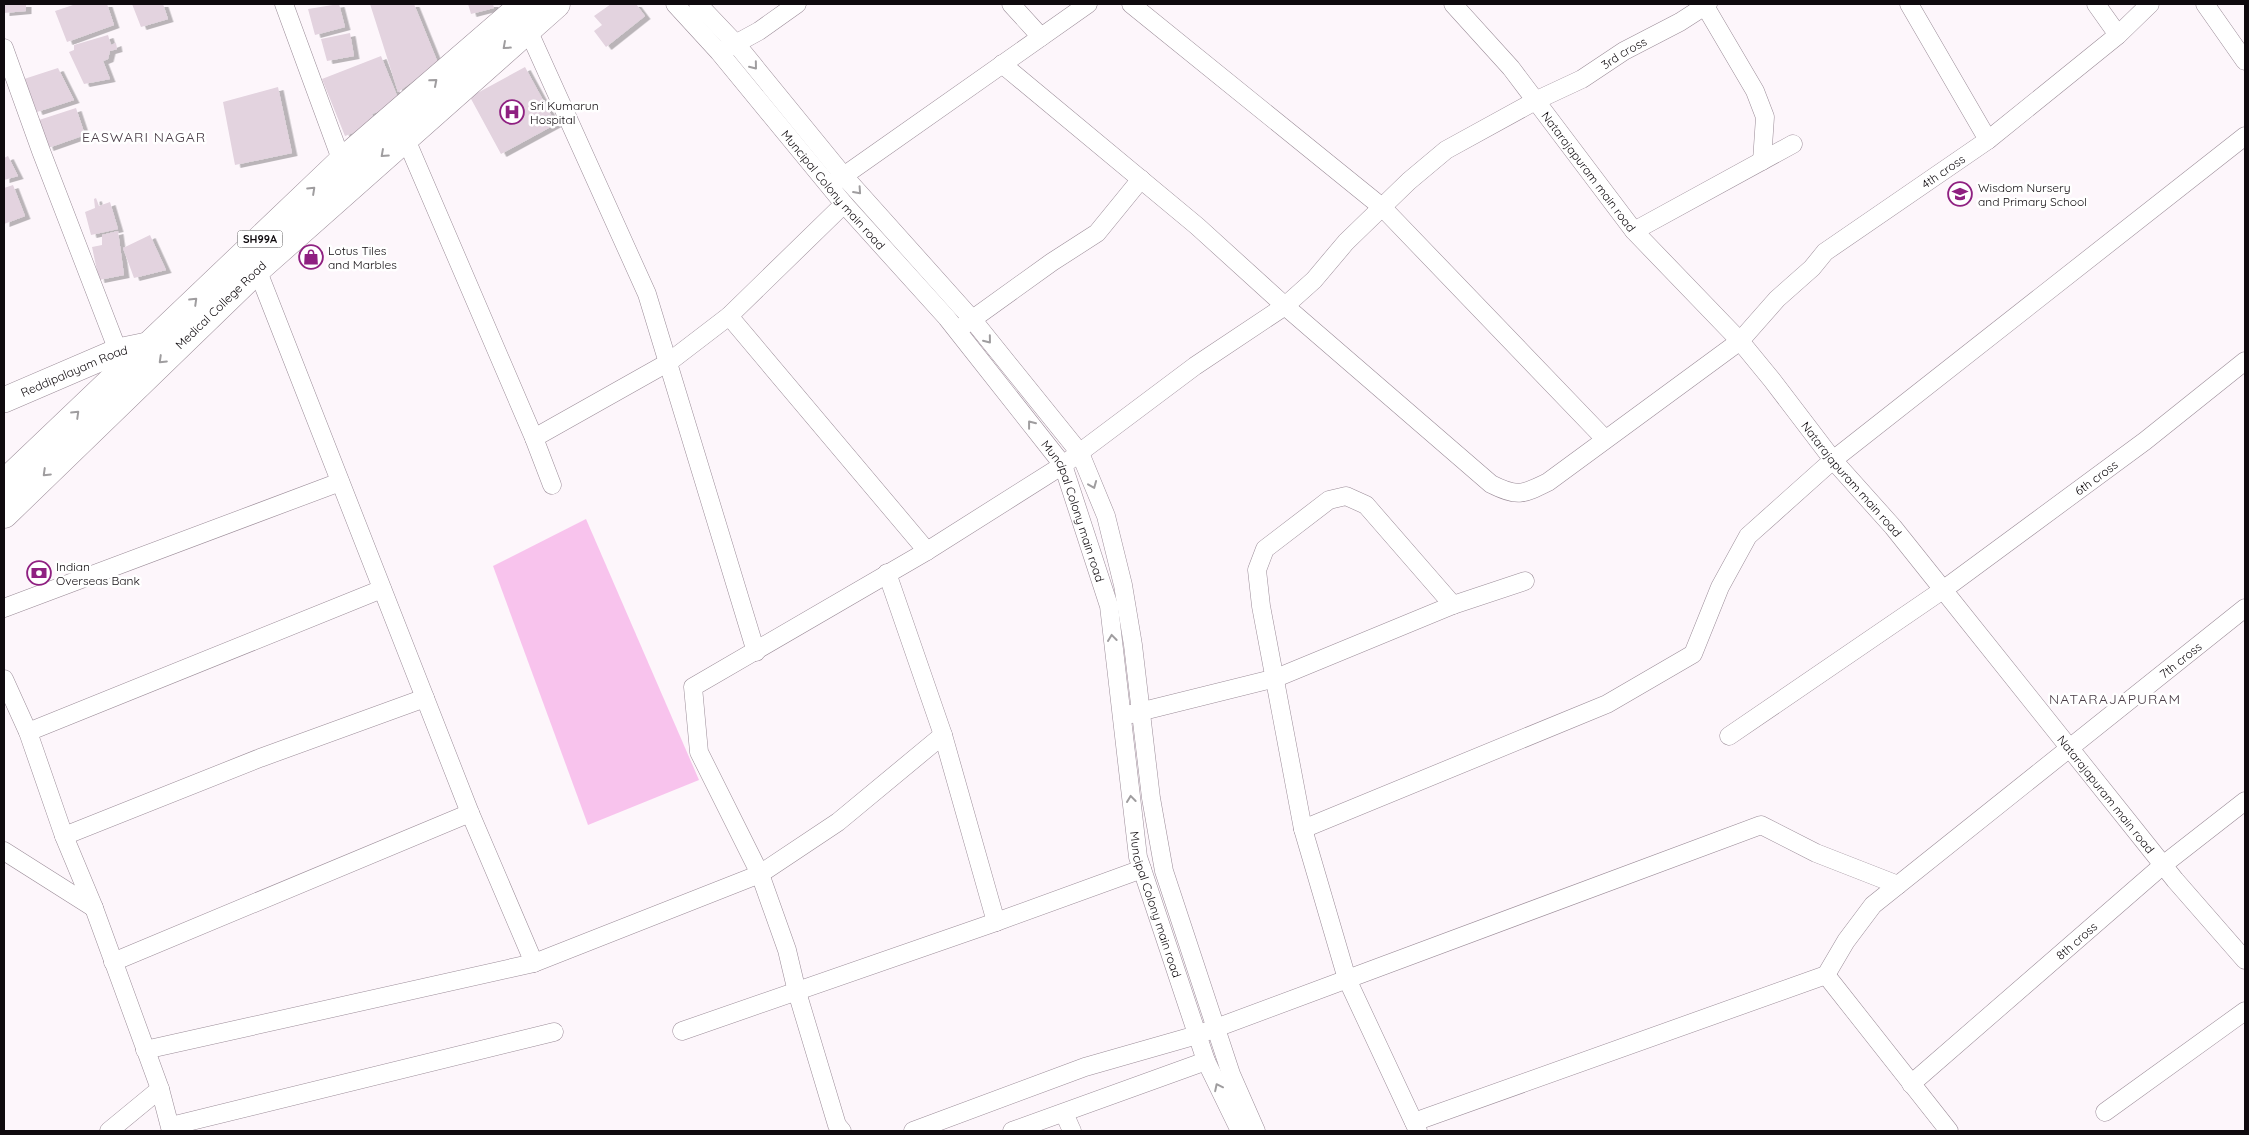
<svg xmlns="http://www.w3.org/2000/svg" width="2249" height="1135" viewBox="0 0 2249 1135" font-family="Quicksand,sans-serif">
  <style>
    .green { fill: #f8c3ed }
    .building { fill: #e3d3df; filter: url(#shadow) }
    .lines { fill: none; stroke-linecap: round; stroke-linejoin: round }
    .street-casing { stroke: #9b8c98; stroke-width: 19 }
    .secondary-casing { stroke: #9b8c98; stroke-width: 26 }
    .primary-casing { stroke: #9b8c98; stroke-width: 29 }
    .street { stroke: #fff; stroke-width: 18 }
    .secondary { stroke: #fff; stroke-width: 25 }
    .primary { stroke: #fff; stroke-width: 28 }
    .oneway { stroke: #9f9d9f }
    .labels { text-anchor: middle; dominant-baseline: central; stroke-width: 5; stroke-linejoin: round; paint-order: stroke }
    .shield { fill: #fff; stroke: #575456; stroke-width: 1 }
    .shield-label { font-size: 11px; font-weight: bold; fill: #0f0a0e }
    .street-label { font-size: 12px; fill: #0f0a0e; stroke: #fff }
    .poi-label { font-size: 12px; fill: #0f0a0e; stroke: #fff; text-anchor: start }
    .neighbourhood-label { font-size: 14px; letter-spacing: 1px; fill: #493c46; stroke: #fff }
  </style>
  <defs>
    <filter id="shadow"><feDropShadow dx="5.5" dy="3" stdDeviation="0" flood-color="#0004"/></filter>
  </defs>
  <rect width="100%" height="100%" fill="#fdf6fb"/>
  <path class="green" d="M586 519 699 780 588 825 493 566Z"/>
  <path class="building" d="M4 4H26V11L4 13Z
    M76 4H107L114 25 67 42 55 11Z
    M132 4H163L168 19 141 27Z
    M339 4 345 27 315 35 308 9Z
    M370 4H414L438 63 398 92Z
    M468 4H493L494 8 471 14Z
    M611 4H636L645 16 606 47 594 31 602 25 594 16Z
    M350 33 354 56 327 61 321 39Z
    M108 35 111 45 116 43 117 49 110 51 108 59 103 61 110 79 84 84 69 52 74 50V45Z
    M381 56 400 103 372 114 376 124 345 136 322 79Z
    M525 67 556 124 501 154 470 97Z
    M58 68 74 100 37 112 24 79Z
    M278 87 292 153 235 165 223 102Z
    M76 108 85 135 48 148 39 120Z
    M8 156 18 176 4 180V158Z
    M13 185 25 216 4 224V188Z
    M96 198 99 206 110 202 118 229 91 235 85 212 95 208 94 199Z
    M118 231 124 275 99 280 92 247 102 245V235Z
    M150 235 166 270 134 278 123 248Z"/>
  <g class="lines">
    <g class="street-casing">
      <g id="street">
        <path d="M284 4 342 162"/>
        <path id="s1" d="M675 4 719 52 844 204 947 318 1063 465 1109 606 1138 857 1206 1061 1240 1131"/>
        <path d="M698 4 737 45 843 175 972 319 1080 453 1106 516 1123 585 1133 645 1151 798 1164 871 1231 1074 1256 1131"/>
        <path d="M1011 4 1041 37"/>
        <path d="M1131 4 1383 208 1605 439"/>
        <path id="s2" d="M1453 4 1511 68 1634 231 1740 341 1772 380 1833 460 1893 527 2175 880 2245 960"/>
        <path d="M1909 4 1988 140"/>
        <path d="M2096 4 2118 35"/>
        <path d="M2205 4 2245 61"/>
        <path d="M1705 6 1755 91 1765 117 1762 161"/>
        <path d="M524 21 647 294 756 652"/>
        <path d="M4 48 41 151 118 351"/>
        <path d="M726 49 759 31 797 4"/>
        <path id="s3" d="M1002 64 1197 226 1285 306 1491 484C1517 497 1522 495 1548 482L1740 341 1777 299 1812 268 1825 252 1988 140 2118 35 2150 4"/>
        <path d="M402 130 534 438 552 485"/>
        <path d="M835 182 1088 4"/>
        <path d="M844 204 729 316 927 551"/>
        <path d="M1634 231 1793 144"/>
        <path d="M252 263 257 269 470 813 534 963"/>
        <path d="M963 326 1052 262 1097 233 1141 179"/>
        <path d="M534 438 669 362 729 316"/>
        <path d="M887 573 943 735 996 922"/>
        <path d="M4 608 340 482"/>
        <path d="M4 679 28 732 64 836 94 908 160 1089 171 1131"/>
        <path d="M1131 714 1276 678 1453 605 1525 581"/>
        <path d="M28 732 382 589"/>
        <path id="s4" d="M943 735 838 822 760 874 699 752 693 687 927 551 1063 465 1195 366 1285 306 1314 280 1346 242 1409 181 1446 150 1537 100 1582 79 1624 51 1680 22 1708 4"/>
        <path id="s5" d="M1729 736 1947 587 2145 441 2245 361"/>
        <path d="M1303 829 1261 606 1257 570 1265 549 1329 500 1346 496 1366 505 1453 605"/>
        <path d="M64 836 260 758 425 698"/>
        <path d="M4 851 94 908"/>
        <path d="M113 962 470 813"/>
        <path d="M1826 975 1949 1131"/>
        <path d="M682 1031 996 922 1142 869"/>
        <path d="M145 1050 534 963 760 874 787 950 797 992 837 1125 842 1131"/>
        <path id="s6" d="M1911 1084 2163 865 2245 801"/>
        <path d="M2105 1112 2245 1011"/>
        <path d="M1064 1113 1072 1131"/>
        <path id="s7" d="M1414 1122 1826 975 1846 941 1873 905 2245 608"/>
        <path d="M171 1126 554 1032"/>
        <path d="M109 1131 160 1089"/>
        <path d="M913 1131 1085 1067 1197 1035 1761 825 1816 853 1898 885"/>
        <path d="M1012 1131 1206 1061"/>
        <path d="M1418 1131 1347 979 1303 829 1607 704 1693 654 1720 587 1748 536 1833 460 2245 136"/>
      </g>
    </g>
    <g class="secondary-casing">
      <g id="secondary">
        <path id="s8" d="M4 400 118 351 147 345"/>
      </g>
    </g>
    <g class="primary-casing">
      <g id="primary">
        <path d="M4 484 342 162 525 4"/>
        <path id="s9" d="M4 514 257 269 556 4"/>
      </g>
    </g>
    <use href="#street" class="street"/>
    <use href="#secondary" class="secondary"/>
    <use href="#primary" class="primary"/>
  </g>
  <defs><path id="oneway-chevron" d="M-2-3.5L2.5 0L-2 3.5" fill="none" stroke-width="1.6" stroke-linecap="round" stroke-linejoin="round" transform="scale(1.25)"/></defs>
  <g class="oneway">
    <use href="#oneway-chevron" transform="translate(506 46) rotate(138)"/>
    <use href="#oneway-chevron" transform="translate(754 66) rotate(51)"/>
    <use href="#oneway-chevron" transform="translate(434 82) rotate(-41)"/>
    <use href="#oneway-chevron" transform="translate(384 154) rotate(138)"/>
    <use href="#oneway-chevron" transform="translate(312 190) rotate(-43)"/>
    <use href="#oneway-chevron" transform="translate(858 191) rotate(48)"/>
    <use href="#oneway-chevron" transform="translate(194 301) rotate(-44)"/>
    <use href="#oneway-chevron" transform="translate(988 340) rotate(51)"/>
    <use href="#oneway-chevron" transform="translate(162 360) rotate(136)"/>
    <use href="#oneway-chevron" transform="translate(76 414) rotate(-44)"/>
    <use href="#oneway-chevron" transform="translate(1031 424) rotate(-128)"/>
    <use href="#oneway-chevron" transform="translate(46 473) rotate(136)"/>
    <use href="#oneway-chevron" transform="translate(1093 485) rotate(68)"/>
    <use href="#oneway-chevron" transform="translate(1112 638) rotate(-97)"/>
    <use href="#oneway-chevron" transform="translate(1131 799) rotate(-97)"/>
    <use href="#oneway-chevron" transform="translate(1218 1087) rotate(-116)"/>
  </g>
  <defs>
    <g id="hospital-ring" transform="scale(1.25)"><circle r="9.5" fill="#fff" stroke="#8f2081" stroke-width="1.5"/><path d="M-5-5h3v3.5h4V-5h3V5h-3V1.5h-4V5h-3Z" fill="#8f2081"/></g>
    <g id="school-ring" transform="scale(1.25)"><circle r="9.5" fill="#fff" stroke="#8f2081" stroke-width="1.5"/><path d="M0-5L7-2L0 1L-7-2ZM-4 1L0 2.5L4 1V4Q0 6-4 4Z" fill="#8f2081"/></g>
    <g id="shop-ring" transform="scale(1.25)"><circle r="9.5" fill="#fff" stroke="#8f2081" stroke-width="1.5"/><path d="M-5-2.5h2.3a2.7 3.5 0 0 1 5.4 0H5L5.5 6h-11ZM-1.5-2.5h3a1.5 2.3 0 0 0-3 0Z" fill="#8f2081"/></g>
    <g id="bank-ring" transform="scale(1.25)"><circle r="9.5" fill="#fff" stroke="#8f2081" stroke-width="1.5"/><path d="M-6-4H6V4H-6ZM0-2.3a2.3 2.3 0 1 0 0 4.6a2.3 2.3 0 1 0 0-4.6Z" fill="#8f2081"/></g>
  </defs>
  <g fill-rule="evenodd">
    <use href="#hospital-ring" x="512" y="112"/>
    <use href="#school-ring" x="1960" y="194"/>
    <use href="#shop-ring" x="311" y="257"/>
    <use href="#bank-ring" x="39" y="573"/>
  </g>
  <g class="labels">
    <rect class="shield" x="237.5" y="230.5" width="45" height="17" rx="4"/>
    <g class="shield-label">
      <text x="260" y="239">SH99A</text>
    </g>
    <g class="street-label">
      <text stroke="none"><textPath href="#s4" startOffset="1564">3rd cross</textPath></text>
      <text stroke="none"><textPath href="#s2" startOffset="216">Natarajapuram main road</textPath></text>
      <text stroke="none"><textPath href="#s3" startOffset="1210">4th cross</textPath></text>
      <text stroke="none"><textPath href="#s1" startOffset="244">Muncipal Colony main road</textPath></text>
      <text stroke="none"><textPath href="#s9" startOffset="301">Medical College Road</textPath></text>
      <text stroke="none"><textPath href="#s8" startOffset="76">Reddipalayam Road</textPath></text>
      <text stroke="none"><textPath href="#s5" startOffset="449">6th cross</textPath></text>
      <text stroke="none"><textPath href="#s2" startOffset="621">Natarajapuram main road</textPath></text>
      <text stroke="none"><textPath href="#s1" startOffset="649">Muncipal Colony main road</textPath></text>
      <text stroke="none"><textPath href="#s7" startOffset="915">7th cross</textPath></text>
      <text stroke="none"><textPath href="#s2" startOffset="1026">Natarajapuram main road</textPath></text>
      <text stroke="none"><textPath href="#s1" startOffset="1054">Muncipal Colony main road</textPath></text>
      <text stroke="none"><textPath href="#s6" startOffset="219">8th cross</textPath></text>
    </g>
    <g class="poi-label">
      <text x="530" y="105">Sri Kumarun<tspan x="530" dy="14">Hospital</tspan></text>
      <text x="1978" y="187">Wisdom Nursery<tspan x="1978" dy="14">and Primary School</tspan></text>
      <text x="328" y="250">Lotus Tiles<tspan x="328" dy="14">and Marbles</tspan></text>
      <text x="56" y="566">Indian<tspan x="56" dy="14">Overseas Bank</tspan></text>
    </g>
    <g class="neighbourhood-label">
      <text x="144" y="137">EASWARI NAGAR</text>
      <text x="2115" y="699">NATARAJAPURAM</text>
    </g>
  </g>
  <rect width="2249" height="1135" fill="none" stroke="#0f0a0e" stroke-width="10"/>
</svg>
